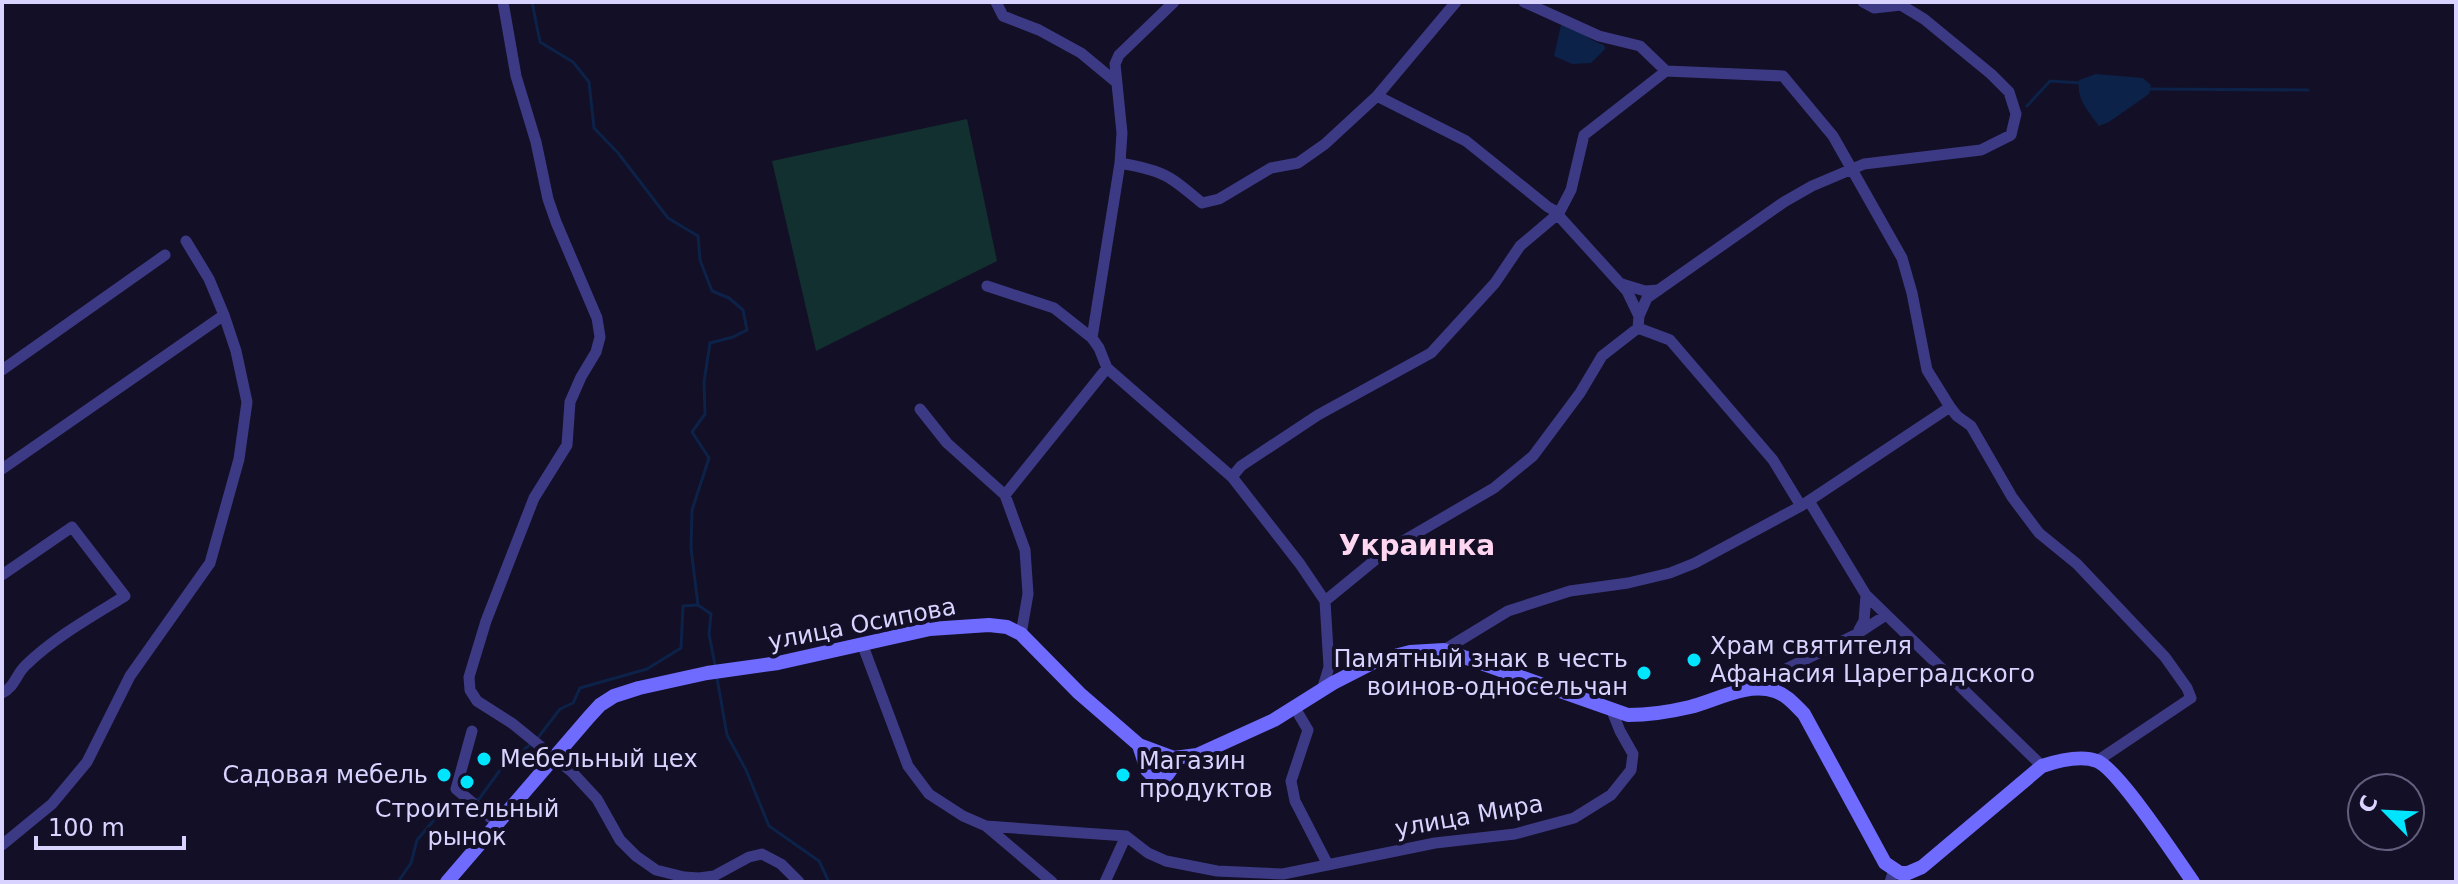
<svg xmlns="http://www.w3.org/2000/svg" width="2458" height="884" viewBox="0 0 2458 884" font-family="'DejaVu Sans',sans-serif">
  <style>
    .green { fill: #12302f }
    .water { fill: #0c2248 }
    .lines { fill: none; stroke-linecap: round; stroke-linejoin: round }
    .stream { stroke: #0c2248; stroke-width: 3 }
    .street { stroke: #3d3a85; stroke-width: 11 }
    .secondary { stroke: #6f6bff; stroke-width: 14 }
    .poi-dot { fill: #00e5ff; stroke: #130f26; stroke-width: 3 }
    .labels { text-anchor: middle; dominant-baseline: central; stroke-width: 8; stroke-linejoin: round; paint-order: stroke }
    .street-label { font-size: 24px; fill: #d9d4ff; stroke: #130f26 }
    .poi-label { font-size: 24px; fill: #d9d4ff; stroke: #130f26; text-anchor: start }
    .quarter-label { font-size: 28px; font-weight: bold; fill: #ffd6f0; stroke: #130f26 }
  </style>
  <rect width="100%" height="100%" fill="#130f26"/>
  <path class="green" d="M967 119 997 261 816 351 772 161Z"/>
  <path class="water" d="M1561 25C1577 27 1589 41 1604 45L1605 49 1591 63 1572 64 1554 56Z
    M2096 74 2143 78 2151 85 2149 94 2109 122 2099 126C2088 111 2076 99 2079 80Z"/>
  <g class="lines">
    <path class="stream" d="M532 2 540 42 573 62 589 82 594 128 618 153 668 218 698 236 700 260 712 291 729 298 743 310 747 330 733 337 710 343 704 382 705 414 692 432 709 458 692 510 691 548 698 605 711 614 709 634 715 665
      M2148 89 2308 90
      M2027 106 2050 81 2081 83
      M717 678 727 735 746 770 769 826 819 861 829 882
      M537 739 560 709 573 703 580 688 647 669 681 648 683 606 698 605
      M476 800 479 799 503 766 531 744
      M398 882 411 863 417 840 434 820 446 810 468 802"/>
    <path class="street" d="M503 2 516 76 536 142 548 199 556 222 597 318 600 337 596 352 581 377 570 402 567 445 534 498 486 621 469 677 470 690 477 701 513 724 572 772 597 799 620 840 636 856 656 870 684 877 699 878 714 876 749 857 762 854 781 864 799 882
      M996 2 1003 16 1039 30 1081 53 1116 82
      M1524 2 1599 36 1640 46 1666 71 1783 76 1833 136 1902 258 1912 293 1927 370 1950 407 1957 416 1971 426 2012 497 2039 533 2077 564 2165 657 2187 688 2191 698 2097 761
      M1377 96 1466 141 1548 207 1559 213 1558 215 1627 291 1639 316
      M1120 163C1164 171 1169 175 1202 203L1219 199 1271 168 1298 163 1325 144 1377 96 1456 2
      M1622 284 1645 291 1659 290
      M987 286 1054 308 1092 338
      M1638 328 1670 340 1773 460 1801 506
      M1107 368 1232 477 1300 564 1325 601 1329 667 1322 690
      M2 370 165 255
      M920 409 947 443 1005 495
      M2 469 224 315
      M1232 477 1241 466 1318 415 1431 353 1495 283 1520 246 1559 213 1571 190 1584 135 1666 71
      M1809 501 1866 595 2042 766
      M2 575 72 527 125 596C91 617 55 637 26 665 16 674 15 687 2 693
      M1325 601 1386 551 1494 488 1533 456 1580 393 1602 356 1638 328 1639 316 1647 298 1784 202 1812 186 1864 164 1981 150 2011 135 2016 114 2009 92 1991 74 1924 19 1901 5 1874 8 1863 2
      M1859 630 1864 621 1866 595
      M1021 634 1028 594 1025 550 1005 495 1107 368 1099 348 1092 338 1120 163 1122 133 1115 64 1119 55 1174 2
      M863 646 908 766 929 794 963 816 986 826 1126 836 1148 853 1166 861 1217 871 1283 874 1435 843 1515 834 1574 818 1611 795 1631 770 1633 754 1620 731 1612 711
      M1444 650 1508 611 1570 591 1628 583 1670 573 1695 563 1801 506 1950 407
      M1749 687 1857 634 1886 615
      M1295 708 1308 730 1291 781 1295 801 1328 865
      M472 731 456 789 498 824
      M986 826 1052 882
      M2 845 52 804 87 762 130 676 210 563 239 459 247 402 236 351 224 315 209 279 186 241
      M1105 882 1126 836
      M1890 882 1894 870"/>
    <path class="secondary" d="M1139 745 1147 770 1154 777 1167 775 1172 768 1174 758
      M447 882 589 717 600 705 614 696 639 688 707 673 778 663 930 629 989 625 1007 627 1021 634 1079 693 1139 745 1174 758 1197 755 1274 720 1333 683 1376 661 1410 652 1444 650 1628 715C1649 715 1669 712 1690 707 1717 700 1747 682 1775 691 1787 695 1795 705 1804 714L1885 863 1900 873H1908L1922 867 2042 766C2057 761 2081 755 2097 761 2118 769 2177 859 2193 882"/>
  </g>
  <g class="poi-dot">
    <circle cx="1694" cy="660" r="8"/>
    <circle cx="1644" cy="673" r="8"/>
    <circle cx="484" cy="759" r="8"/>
    <circle cx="444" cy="775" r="8"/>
    <circle cx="1123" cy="775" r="8"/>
    <circle cx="467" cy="782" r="8"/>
  </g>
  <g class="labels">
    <g class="street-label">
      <text transform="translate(862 624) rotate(-11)">улица Осипова</text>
      <text transform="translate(1469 816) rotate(-10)">улица Мира</text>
    </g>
    <g class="poi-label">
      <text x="1710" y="646">Храм святителя<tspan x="1710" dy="28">Афанасия Цареградского</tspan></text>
      <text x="1628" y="659" text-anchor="end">Памятный знак в честь<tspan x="1628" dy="28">воинов-односельчан</tspan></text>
      <text x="500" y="759">Мебельный цех</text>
      <text x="1139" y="761">Магазин<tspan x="1139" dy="28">продуктов</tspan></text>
      <text x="428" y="775" text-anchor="end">Садовая мебель</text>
      <text x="467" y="809" text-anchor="middle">Строительный<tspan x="467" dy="28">рынок</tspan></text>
    </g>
    <g class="quarter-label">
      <text x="1417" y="545">Украинка</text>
    </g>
  </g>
  <rect width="2458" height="884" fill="none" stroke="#d9d4ff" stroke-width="8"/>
  <g transform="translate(2386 812) rotate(294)"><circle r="38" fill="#130f26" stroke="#625e7d" stroke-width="2"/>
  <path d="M0-6L14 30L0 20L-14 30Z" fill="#00e5ff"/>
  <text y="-12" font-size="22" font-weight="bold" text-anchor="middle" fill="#d9d4ff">С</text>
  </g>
  <path d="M36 836v12h148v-12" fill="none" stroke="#d9d4ff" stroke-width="4"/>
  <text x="48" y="836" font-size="24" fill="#d9d4ff" stroke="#130f26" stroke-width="6" paint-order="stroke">100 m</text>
</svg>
